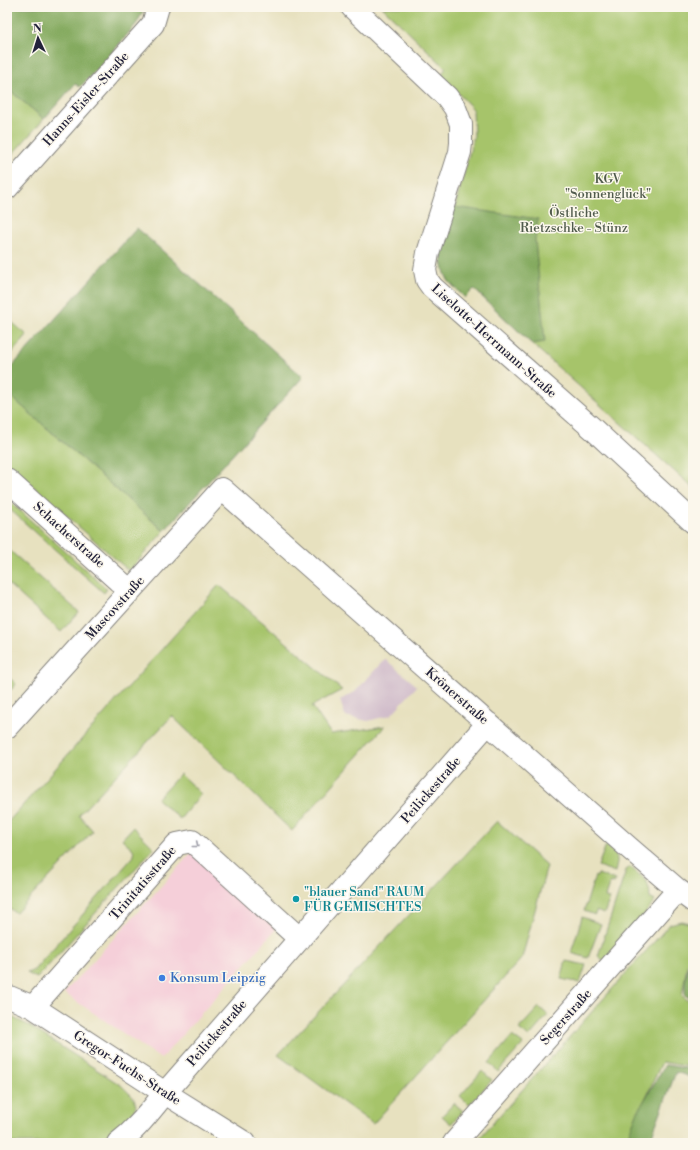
<svg xmlns="http://www.w3.org/2000/svg" width="700" height="1150" viewBox="0 0 700 1150" font-family="'Libre Bodoni',serif">
  <style>
    .built { fill: #f5cfd9 }
    .industrial { fill: #d1bdcb }
    .green { fill: #a6c46b; stroke: #647353 }
    .forest { fill: #84aa5f; stroke: #53664d }
    .lines { fill: none; stroke-linecap: round; stroke-linejoin: round }
    .minor-casing { stroke: #84827d; stroke-width: 24 }
    .minor { stroke: #fff; stroke-width: 22 }
    .oneway { stroke: #9c9ca7 }
    .culture-dot { fill: #0f9aa8; stroke: #fbf7ec; stroke-width: 1.5 }
    .shop-dot { fill: #3f7fe0; stroke: #fbf7ec; stroke-width: 1.5 }
    .labels { text-anchor: middle; dominant-baseline: central; stroke-width: 3; stroke-linejoin: round; paint-order: stroke }
    .street-label { font-size: 13px; fill: #22223b; stroke: #fbf7ec }
    .park-label { font-size: 13px; fill: #505b4c; stroke: #fbf7ec }
    .culture-label { font-size: 13px; fill: #0d838f; stroke: #fbf7ec; text-anchor: start }
    .shop-label { font-size: 13px; fill: #366cbe; stroke: #fbf7ec; text-anchor: start }
  </style>
  <rect width="100%" height="100%" fill="#fbf7ec"/>
  <filter id="ink" filterUnits="userSpaceOnUse"><feTurbulence type="fractalNoise" baseFrequency=".025" numOctaves="2"/><feDisplacementMap in="SourceGraphic" scale="8" xChannelSelector="R" yChannelSelector="G"/><feConvolveMatrix kernelMatrix="1 2 1 2 8 2 1 2 1" color-interpolation-filters="sRGB"/></filter>
  <filter id="wash" filterUnits="userSpaceOnUse"><feTurbulence type="fractalNoise" baseFrequency=".012" numOctaves="4" result="noise"/><feDisplacementMap in="SourceGraphic" scale="16" xChannelSelector="R" yChannelSelector="G"/><feGaussianBlur stdDeviation="0.9" result="paint"/><feColorMatrix in="noise" values="0 0 0 0 0 0 0 0 0 0 0 0 0 0 0 0 0 1.4 0 .05"/><feComposite in="paint" operator="in"/></filter>
  <g filter="url(#wash)">
    <rect width="100%" height="100%" fill="#e7e1bf"/>
    <path class="built" d="M194 850 276 929 161 1059 64 993Z"/>
    <path class="industrial" d="M385 659 417 686 391 715 368 721 345 716 340 700 355 692Z"/>
    <path class="green" d="M382 7H693V488L532 344 474 289 465 298 448 280 442 259 444 234 455 207 474 136 473 109 441 75 446 68Z
      M7 88 44 119 7 160Z
      M7 318 27 335 7 359Z
      M7 393 164 531 129 571 7 463Z
      M7 499 107 589 104 593 7 507Z
      M7 548 79 612 61 632 7 583Z
      M219 585 342 690 312 706 331 734 385 726 292 831 172 716 79 815 93 831 16 913 7 907V823Z
      M7 675 16 684 11 690 7 687Z
      M180 774 201 794 180 819 157 799Z
      M497 821 547 866 522 958 373 1124 278 1055Z
      M133 827 154 848 37 978 27 973 34 970 134 856 133 849 122 839Z
      M606 845C618 856 619 856 615 872L598 866Z
      M630 867C642 877 650 880 650 898L655 901 606 963 598 956 626 870Z
      M598 874 615 880 614 883 610 882 605 897 610 898 604 914 596 911 595 915 584 911 595 876 597 877Z
      M582 917 601 924 588 958 571 953Z
      M681 921 693 924V982L685 980 689 965 687 964 682 996 693 1004V1062L691 1067 662 1062 625 1143H475L670 924Z
      M566 961 586 965 580 983 561 979Z
      M539 1007 548 1015 529 1037 519 1029Z
      M7 1015 28 1025 122 1086 134 1098 136 1106 133 1113 129 1120 99 1143H7Z
      M512 1036 523 1044 498 1072 489 1063Z
      M482 1071 492 1080 469 1105 460 1096Z
      M454 1103 463 1111 451 1124 442 1116Z"/>
    <path class="forest" d="M7 7H145L137 23 100 67 80 87 75 84 44 119 7 88Z
      M455 207 538 219 535 240 545 342 532 344 474 289 465 298C460 292 452 286 448 280 435 255 445 231 455 207Z
      M137 228 303 377 164 531 7 393V372Z
      M689 964H693V1000L685 995V980Z
      M693 1064V1078L676 1072 649 1143H625L638 1111 665 1065 690 1069Z"/>
  </g>
  <g filter="url(#ink)">
    <g class="lines">
      <g class="minor-casing">
        <path id="minor" d="M352 7 447 97 455 108 461 124V143L460 152 428 253 425 270 427 280 432 287 592 428 693 522
          M7 188 153 24 158 7
          M7 480 130 591
          M7 727 222 489 628 847 678 890 693 901
          M7 996 33 1007 165 1093 245 1143
          M33 1007 177 844 192 841 300 939
          M118 1143C137 1129 150 1111 165 1093L488 723
          M454 1143 678 890"/>
      </g>
      <use href="#minor" class="minor"/>
    </g>
    <defs><path id="oneway-chevron" d="M-2-3.5L2.5 0L-2 3.5" fill="none" stroke-width="1.6" stroke-linecap="round" stroke-linejoin="round"/></defs>
    <use class="oneway" href="#oneway-chevron" transform="translate(196 845) rotate(39)"/>
  </g>
  <circle class="culture-dot" cx="296" cy="899" r="4"/>
  <circle class="shop-dot" cx="162" cy="978" r="4"/>
  <g class="labels">
    <g class="street-label">
      <text transform="translate(86 99) rotate(-48)">Hanns-Eisler-Straße</text>
      <text transform="translate(494 341) rotate(42)">Liselotte-Herrmann-Straße</text>
      <text transform="translate(69 535) rotate(42)">Schacherstraße</text>
      <text transform="translate(115 608) rotate(-48)">Mascovstraße</text>
      <text transform="translate(457 696) rotate(41)">Krönerstraße</text>
      <text transform="translate(431 790) rotate(-49)">Peilickestraße</text>
      <text transform="translate(143 883) rotate(-49)">Trinitatisstraße</text>
      <text transform="translate(566 1017) rotate(-48)">Segerstraße</text>
      <text transform="translate(217 1033) rotate(-49)">Peilickestraße</text>
      <text transform="translate(127 1068) rotate(33)">Gregor-Fuchs-Straße</text>
    </g>
    <g class="park-label">
      <text x="608" y="179">KGV<tspan x="608" dy="15">"Sonnenglück"</tspan></text>
      <text x="574" y="213">Östliche<tspan x="574" dy="15">Rietzschke - Stünz</tspan></text>
    </g>
    <g class="culture-label">
      <text x="304" y="892">"blauer Sand" RAUM<tspan x="304" dy="15">FÜR GEMISCHTES</tspan></text>
    </g>
    <g class="shop-label">
      <text x="170" y="978">Konsum Leipzig</text>
    </g>
  </g>
  <rect width="700" height="1150" fill="none" stroke="#fbf7ec" stroke-width="24"/>
  <g transform="translate(38 38) rotate(356)" stroke="#fbf7ec" stroke-width="3" paint-order="stroke">
  <path d="M0-3L7 15L0 10L-7 15Z" fill="#22223b"/>
  <text y="-6" font-size="11" font-weight="bold" text-anchor="middle" fill="#22223b">N</text>
  </g>
</svg>
